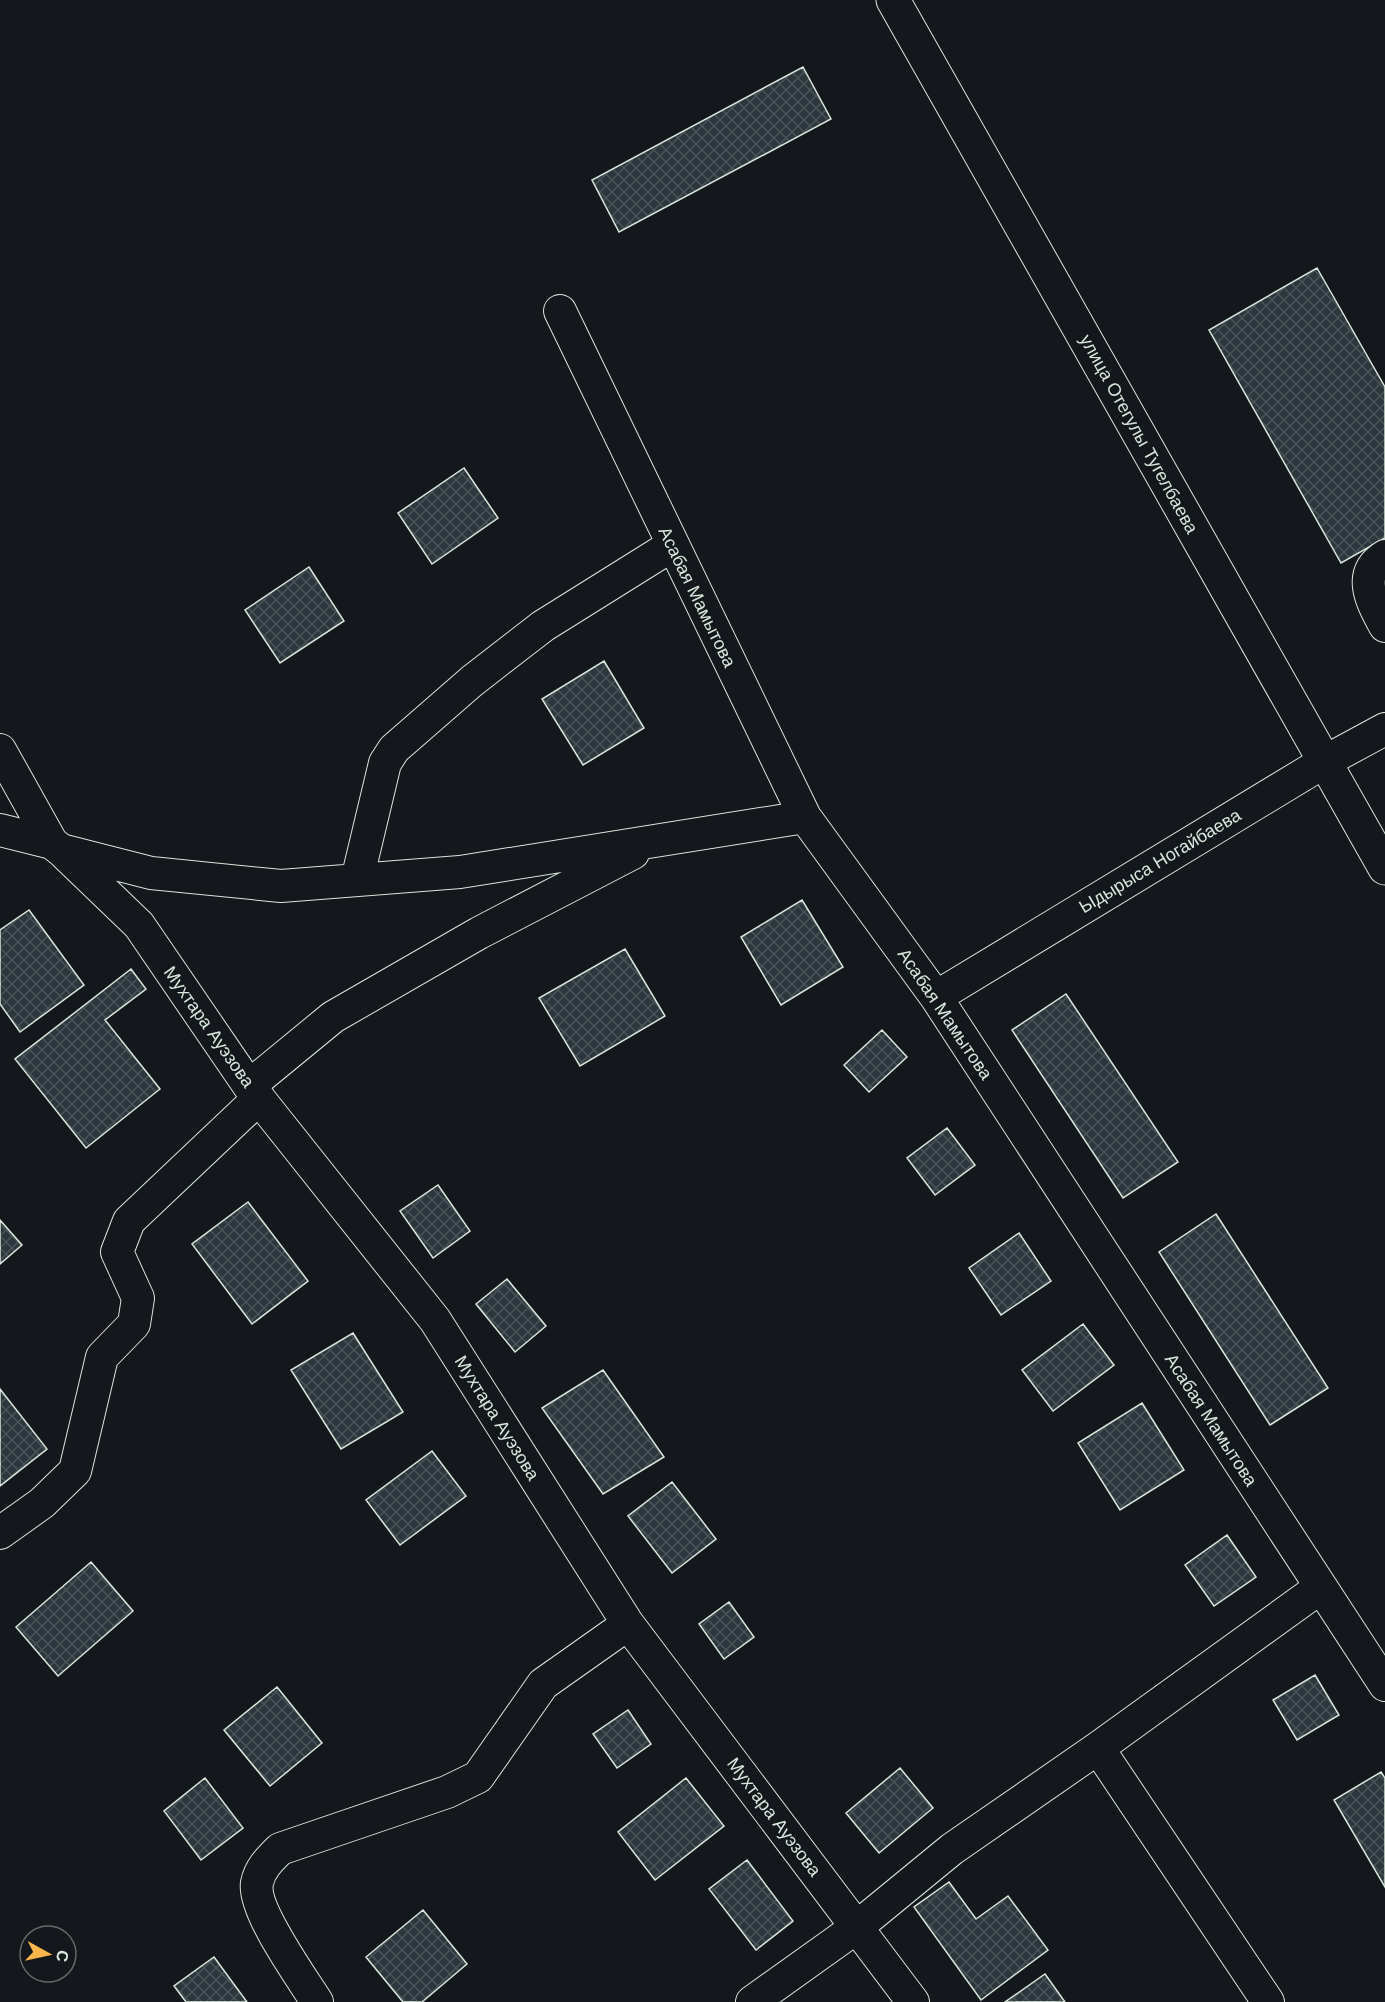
<svg xmlns="http://www.w3.org/2000/svg" width="1385" height="2002" viewBox="0 0 1385 2002" font-family="Helvetica,sans-serif">
  <style>
    .building { fill: url(#building-cross-hatch); stroke: #d8e6dc; stroke-width: 1.5 }
    .lines { fill: none; stroke-linecap: round; stroke-linejoin: round }
    .street-casing { stroke: #d8e6dc; stroke-width: 34 }
    .primary-casing { stroke: #d8e6dc; stroke-width: 35 }
    .street { stroke: #14181c; stroke-width: 32 }
    .primary { stroke: #14181c; stroke-width: 33 }
    .labels { text-anchor: middle; dominant-baseline: central; stroke-width: 4.5; stroke-linejoin: round; paint-order: stroke }
    .street-label { font-size: 18px; fill: #d8e6dc; stroke: #14181c }
  </style>
  <defs>
    <pattern id="building-cross-hatch" width="8" height="8" patternUnits="userSpaceOnUse" patternTransform="scale(1.5)"><rect width="8" height="8" fill="#2c363c"/><path d="M0 0l8 8M0 8l8-8" fill="none" stroke="#4a5358"/></pattern>
  </defs>
  <rect width="100%" height="100%" fill="#14181c"/>
  <path class="building" d="M803 67 831 119 619 232 592 180Z
    M1317 268 1385 387V538L1341 563 1209 330Z
    M464 468 498 518 432 564 398 513Z
    M309 567 344 621 280 663 245 610Z
    M604 661 644 728 583 765 542 699Z
    M802 900 843 967 781 1005 741 937Z
    M29 910 84 985 20 1032 0 1004V930Z
    M625 949 665 1016 580 1066 539 998Z
    M131 969 146 989 105 1020 160 1089 86 1148 15 1059Z
    M1066 994 1178 1162 1123 1198 1012 1030Z
    M882 1030 907 1057 869 1092 844 1065Z
    M947 1128 975 1165 935 1195 907 1158Z
    M438 1185 470 1231 433 1258 400 1211Z
    M248 1202 308 1281 252 1324 192 1244Z
    M1216 1214 1328 1388 1270 1425 1159 1252Z
    M0 1220 22 1245 0 1264Z
    M1019 1233 1051 1281 1001 1315 969 1268Z
    M507 1279 546 1326 515 1352 476 1304Z
    M1083 1324 1114 1365 1053 1411 1022 1370Z
    M353 1333 403 1412 341 1449 291 1370Z
    M603 1370 664 1457 603 1494 542 1408Z
    M0 1389 47 1449 0 1486Z
    M1142 1403 1184 1470 1120 1510 1078 1443Z
    M432 1451 466 1496 400 1545 366 1500Z
    M672 1482 716 1539 672 1573 628 1516Z
    M1227 1535 1256 1577 1214 1606 1185 1565Z
    M91 1562 133 1611 58 1676 16 1627Z
    M729 1602 754 1637 724 1659 699 1624Z
    M1315 1675 1339 1715 1297 1740 1273 1700Z
    M277 1687 322 1743 270 1786 224 1730Z
    M628 1710 651 1744 617 1768 593 1734Z
    M900 1768 933 1808 879 1853 846 1813Z
    M1381 1772 1385 1778V1887L1334 1800Z
    M205 1778 243 1828 201 1860 164 1811Z
    M686 1778 724 1826 655 1880 618 1832Z
    M747 1860 793 1921 756 1950 709 1889Z
    M949 1882 976 1919 1008 1896 1048 1950 981 2000 914 1907Z
    M423 1910 467 1964 422 2002H403L366 1957Z
    M214 1957 247 2002H186L174 1986Z
    M1045 1974 1065 2002H1005Z"/>
  <g class="lines">
    <g class="street-casing">
      <path id="street" d="M560 311 805 817 936 997 1385 1685
        M1385 556C1356 574 1372 602 1385 626
        M0 750 52 843 61 850 151 873 281 886 460 872 805 817
        M0 830 52 843
        M61 850 139 925 249 1086 435 1320 628 1624 913 2002
        M357 880 385 763 394 749 472 681 543 626 671 546
        M936 997 1324 762 1385 729
        M249 1086 333 1017 479 933 633 853
        M0 1533 42 1503 75 1471 102 1357 134 1324 138 1298 117 1252 129 1221 259 1098
        M1098 1748 1268 2002
        M317 2002C302 1978 252 1909 257 1883 260 1868 270 1859 280 1849L447 1792 478 1777 543 1684 628 1624
        M752 2002 857 1927 952 1849 1098 1748 1321 1587"/>
    </g>
    <g class="primary-casing">
      <path id="primary" d="M893 0 1385 868"/>
    </g>
    <use href="#street" class="street"/>
    <use href="#primary" class="primary"/>
  </g>
  <g class="labels">
    <g class="street-label">
      <text transform="translate(1139 434) rotate(61)">улица Отегулы Тугелбаева</text>
      <text transform="translate(697 597) rotate(64)">Асабая Мамытова</text>
      <text transform="translate(1160 861) rotate(-31)">Ыдырыса Ногайбаева</text>
      <text transform="translate(945 1014) rotate(56)">Асабая Мамытова</text>
      <text transform="translate(209 1027) rotate(55)">Мухтара Ауэзова</text>
      <text transform="translate(497 1418) rotate(58)">Мухтара Ауэзова</text>
      <text transform="translate(1211 1420) rotate(57)">Асабая Мамытова</text>
      <text transform="translate(774 1817) rotate(53)">Мухтара Ауэзова</text>
    </g>
  </g>
  <g transform="translate(48 1954) rotate(98)"><circle r="28" fill="#14181c" stroke="#626a69" stroke-width="1.5"/>
  <path d="M0-4.5L10 22L0 15L-10 22Z" fill="#ffb74d"/>
  <text y="-9" font-size="16" font-weight="bold" text-anchor="middle" fill="#d8e6dc">С</text>
  </g>
</svg>
